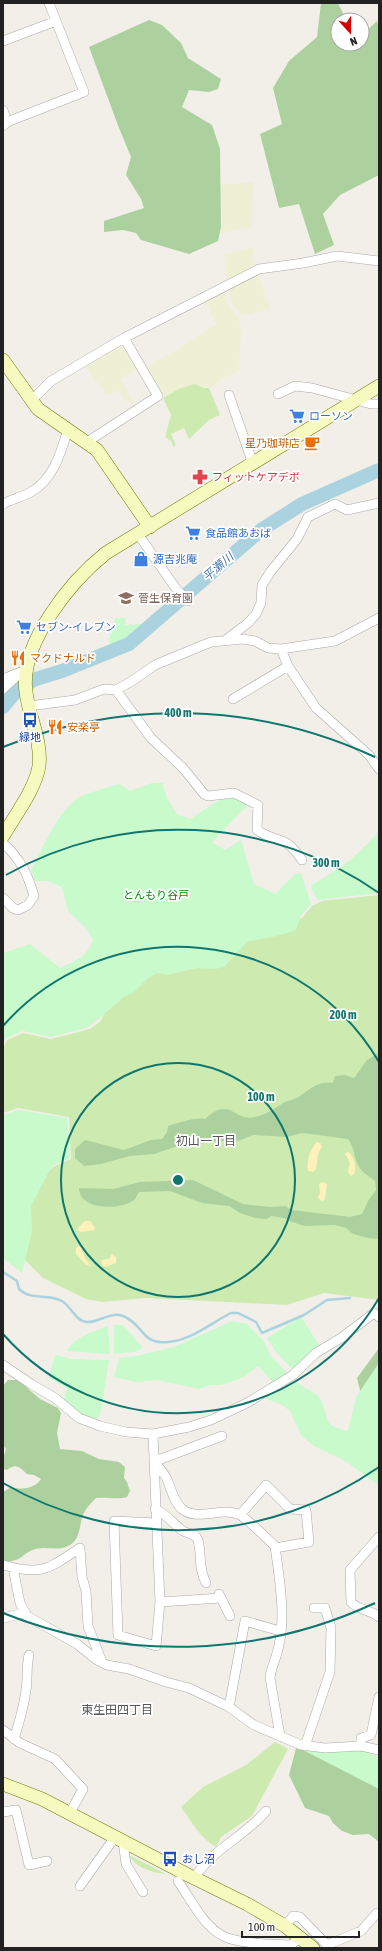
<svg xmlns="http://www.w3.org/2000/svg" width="382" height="1951" viewBox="0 0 382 1951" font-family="'Asap Condensed','Noto Sans JP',sans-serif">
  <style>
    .farmland { fill: #eef0d5 }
    .grass { fill: #cdebb0 }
    .forest { fill: #add19e }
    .sand { fill: #fff1ba }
    .park { fill: #c8facc }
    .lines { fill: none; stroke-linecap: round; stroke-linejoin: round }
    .stream { stroke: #aad3df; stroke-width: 2.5 }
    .river { stroke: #aad3df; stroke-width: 14 }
    .street-casing { stroke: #a9a9a9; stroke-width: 10 }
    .secondary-casing { stroke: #707d05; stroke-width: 14 }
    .street { stroke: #fff; stroke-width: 9 }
    .secondary { stroke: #f7fabf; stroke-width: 13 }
    .ring { fill: none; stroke: #0f766e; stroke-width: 2 }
    .labels { text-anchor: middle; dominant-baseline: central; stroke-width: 3.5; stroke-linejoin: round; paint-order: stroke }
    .shop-label { font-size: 11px; fill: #366cbe; stroke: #fff; text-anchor: start }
    .food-label { font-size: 11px; fill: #c56008; stroke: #fff; text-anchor: start }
    .health-label { font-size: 11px; fill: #be3a42; stroke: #fff; text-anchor: start }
    .education-label { font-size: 11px; fill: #785e54; stroke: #fff; text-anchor: start }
    .transit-label { font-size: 11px; fill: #164399; stroke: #fff }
    .park-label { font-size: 11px; fill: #0c8416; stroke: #fff }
    .water-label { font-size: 12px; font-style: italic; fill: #4a7aab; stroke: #fff }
    .neighbourhood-label { font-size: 12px; fill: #555; stroke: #fff }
    .centre { fill: #0f766e; stroke: #fff; stroke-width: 2 }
    .ring-label { font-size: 12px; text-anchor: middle; font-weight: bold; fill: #0f766e; stroke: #fff; stroke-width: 3.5; stroke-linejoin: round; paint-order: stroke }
  </style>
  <rect width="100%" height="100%" fill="#f2efe9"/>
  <path class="farmland" d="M253 182 252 227 219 233 217 185Z
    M252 247 256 267 227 283 224 254Z
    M257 273 269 304V309L242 316 230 301 228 289Z
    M224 291 227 303 239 318 241 331 239 371 226 377 211 387 179 389 163 398 145 367 171 353 216 324 205 301Z
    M120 344 124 345 137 369 121 379 136 405 133 407 129 400 125 402 119 391 106 394 85 366Z"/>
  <path class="grass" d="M194 384 204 388H209L220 415 209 420 189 439 184 428 171 434 176 445 173 447 171 441 165 437 171 415 163 398 179 389Z
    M379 895V1300L324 1293 287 1305 146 1298 102 1302 86 1299 43 1278 17 1252 20 1201 53 1167 71 1159 69 1117 18 1108 3 1113V1048L7 1040 23 1033 51 1039 90 1029 101 1021 106 1007 154 962 248 939 302 918 312 906 322 901Z
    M275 1742 288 1749 252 1816 221 1837 216 1847C201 1839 191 1821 181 1807L203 1787 246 1765Z
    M129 1855 166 1874C154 1873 135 1868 129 1855Z"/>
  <path class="forest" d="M321 3H338L346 20H338V44H362V35L377 21 379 29V175L340 195 323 214 334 245 315 254 299 204 279 208 260 134 282 124 273 88 289 61 317 37Z
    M149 20 162 25 181 43 188 58 221 79 218 89 209 92 189 90 182 107 212 125 220 149 221 227 218 241 189 254 141 240 136 233 123 230 104 232V221L144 208 141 199 126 175 131 157 119 128 89 47Z
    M379 1053V1239L368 1238 353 1234 346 1228 335 1225 304 1226 292 1222 284 1218 271 1216 267 1219 255 1218 240 1213 229 1206 202 1203 170 1191 139 1192C138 1194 136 1198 134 1200 120 1211 79 1210 79 1188L113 1189 140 1182 193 1180 243 1204 270 1207 285 1206 292 1210 350 1217 362 1214 368 1201 376 1190 375 1181C369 1176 360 1171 357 1163 353 1153 355 1149 348 1139L302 1133 287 1137 253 1135 238 1141H217L175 1147 154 1154 130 1156 101 1164 84 1166 75 1158V1149L85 1140 124 1150 151 1140 162 1139 167 1132 168 1126C179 1123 194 1117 205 1119 231 1095 233 1122 255 1117 266 1115 276 1107 285 1102 290 1100 296 1099 300 1096 311 1088 318 1081 333 1083L335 1076 345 1075 354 1078 367 1060Z
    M379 1348V1413L362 1398 357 1378Z
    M8 1380H18L40 1399 58 1408 61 1413 57 1433 60 1449 82 1451 99 1459 119 1462 125 1467 124 1478 127 1482 130 1491 127 1497C118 1500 107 1497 96 1498 92 1502 85 1509 83 1515 79 1525 81 1538 70 1545 59 1552 47 1546 36 1549 22 1552 23 1563 3 1561V1492L11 1487C22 1490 34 1489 41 1479L34 1475 27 1474C21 1468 16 1462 7 1470L3 1469V1459L6 1449 3 1445V1386Z
    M296 1748 358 1749 379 1758V1842L369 1834 353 1835 342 1831 333 1823 329 1816 305 1808 289 1775Z"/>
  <path class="sand" d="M317 1142 320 1143 322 1146 318 1154 316 1169 313 1172 308 1171C306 1162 310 1149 317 1142Z
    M349 1152C354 1158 357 1166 354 1174L351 1176 348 1172 350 1163 345 1153Z
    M322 1182 327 1184 325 1199 323 1201 320 1200 318 1197 320 1193 319 1184Z
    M85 1221H90L95 1228 94 1230 81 1232 78 1230V1228Z
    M79 1246 81 1248 85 1258 91 1266 86 1265 76 1254V1248Z
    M112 1254 116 1257V1263L105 1267 102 1265V1260L109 1259Z"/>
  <path class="park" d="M115 618H126L125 625 142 624 119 644 109 648 110 634H112Z
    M152 783H162L167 798 177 814 190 819 221 799 234 798 248 805 212 842 225 850 241 840 254 884 275 894 295 874 301 873 311 904 301 916 295 931 272 937 248 941 224 967 215 969 197 968 167 975 157 973 147 979 134 992 124 997 89 1027 51 1037 23 1031 6 1038 3 1043V953L30 944 60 968C77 960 86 958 93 940L86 928 68 911 62 887 48 881H35L31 870C43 848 56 815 75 800 84 793 107 788 119 784L130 791Z
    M379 831V893L318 900 311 888 312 885C341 868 358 856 379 831Z
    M19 1110 67 1118 70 1158 52 1166 31 1206 32 1231 22 1273 3 1258V1115Z
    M301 1317 321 1348 294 1371 276 1352 267 1338Z
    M232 1321 247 1324 264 1341 270 1355 288 1374 273 1382 258 1366 245 1376 231 1382 221 1385H210L199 1389 157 1380 136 1382 114 1377 119 1358 141 1355 174 1347Z
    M114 1325H123L143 1348 134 1352 114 1354Z
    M108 1326 110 1354 67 1351C74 1337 94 1331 108 1326Z
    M55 1355 72 1359 109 1360 101 1410 99 1416 96 1420 78 1415 64 1400 67 1388 49 1378Z
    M379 1363V1486L347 1462 314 1446 301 1435 290 1411 282 1405 267 1399 264 1396 292 1380C298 1384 317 1393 320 1399 331 1419 320 1425 348 1431L356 1397Z
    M301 1749C326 1749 356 1746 379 1757V1789Z"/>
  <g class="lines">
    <path class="stream" d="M3 1272 17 1281 19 1289C31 1301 48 1293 62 1301 71 1306 75 1321 87 1322 99 1323 110 1311 123 1316 144 1324 141 1345 168 1342 190 1341 211 1323 231 1313H238L256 1322 262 1333 304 1315 327 1300 350 1298"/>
    <path class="river" d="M3 707 18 689 36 679 62 671 129 644 261 530 302 504 379 470"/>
    <g class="street-casing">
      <path id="street" d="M3 41 56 21
        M3 110 7 122
        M3 126 7 122 84 92 49 3
        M278 394 295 386 312 388 371 404H379
        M229 395 253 464
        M31 401 51 381 124 338 259 269 303 263 337 256 379 261
        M87 442 158 396 124 338
        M3 504C12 499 22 497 31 492 54 479 61 452 68 429
        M138 534 177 590 188 601
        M227 639 248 623 256 614 261 603 262 585 271 571 297 539 308 517 335 504 347 510 379 503
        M281 649 288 666 316 708 369 755 379 769
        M3 679 26 670
        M3 689 16 677
        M116 690 132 681 155 665 211 642 243 639 255 641 268 648 281 649 335 641 379 618
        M233 699 288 666
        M29 706 75 700 104 689 116 690 151 738 183 768 204 794 208 796 234 793 258 805 257 830C278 844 285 834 302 860
        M3 843C21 860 27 872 34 896L28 905 18 910 13 908 3 898
        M3 1365 31 1384 55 1398 79 1418 100 1426 126 1432 153 1434 189 1427 211 1420 247 1403 293 1375 316 1353 341 1338 374 1313 379 1317
        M153 1434 160 1602 156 1646 118 1635 114 1521 156 1523
        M154 1458 161 1459 222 1436
        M154 1461C158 1467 164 1473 167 1479 171 1489 174 1502 182 1509 198 1522 222 1506 240 1515 251 1522 265 1537 275 1546 279 1577 286 1614 279 1645 277 1657 271 1667 270 1678L280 1736
        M155 1509C167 1514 173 1524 183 1531 188 1534 195 1533 198 1540 202 1555 198 1568 206 1583
        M240 1515 266 1485 290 1509 306 1510 309 1542 281 1547
        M379 1537 350 1570 351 1602C359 1611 370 1609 379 1617
        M3 1565C42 1576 48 1569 80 1548L82 1577 86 1591 88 1626 102 1662
        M13 1568 20 1603 27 1616 77 1644 97 1660 107 1665 129 1669 166 1682 189 1688 229 1707 254 1725 301 1745 325 1748 361 1746 379 1750
        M219 1594 230 1616
        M160 1602 221 1598
        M3 1618 24 1613
        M229 1707 245 1621 280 1631
        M3 1730 20 1743 55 1759 83 1789 70 1813
        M14 1739C19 1723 24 1707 26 1690 28 1678 26 1667 29 1655
        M305 1746 330 1672 331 1628 325 1608H314
        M361 1746V1738L371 1735 379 1697
        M3 1812 16 1810 29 1865 47 1861
        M123 1841 126 1864 143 1892
        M194 1878C214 1848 244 1837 266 1811
        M178 1881C190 1898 203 1926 223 1936 239 1944 272 1944 291 1945L301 1937
        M80 1886 115 1837
        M285 1926 293 1916 300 1917 327 1945 361 1931 377 1913"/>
    </g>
    <g class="secondary-casing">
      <path id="secondary" d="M3 360 38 409 97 450 150 527
        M3 836C14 817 36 788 39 766 42 741 29 717 26 692 19 644 71 581 106 553L379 386
        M3 1784 42 1799 188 1875 247 1904 285 1926 313 1948"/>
    </g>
    <use href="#street" class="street"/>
    <use href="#secondary" class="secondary"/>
  </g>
  <g class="ring">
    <circle cx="178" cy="1180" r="117"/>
    <path d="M379 1298A233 233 0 0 1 3 1334M3 1026A233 233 0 0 1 379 1062"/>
    <path d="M379 1467A350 350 0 0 1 3 1483M6 875A350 350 0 0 1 379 893"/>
    <path d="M375 1603A467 467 0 0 1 3 1613M3 747A467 467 0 0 1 375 757"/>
  </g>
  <defs>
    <g id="supermarket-bare" transform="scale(1.2)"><path d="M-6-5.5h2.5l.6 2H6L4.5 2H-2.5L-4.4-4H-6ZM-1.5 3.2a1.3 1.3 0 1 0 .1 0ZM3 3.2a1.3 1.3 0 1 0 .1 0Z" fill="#3f7fe0" stroke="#fff" stroke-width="2.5" paint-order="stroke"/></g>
    <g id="cafe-bare" transform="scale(1.2)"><path d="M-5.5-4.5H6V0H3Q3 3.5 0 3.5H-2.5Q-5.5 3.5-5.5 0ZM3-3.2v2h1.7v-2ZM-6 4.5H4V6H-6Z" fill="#e8710a" stroke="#fff" stroke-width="2.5" paint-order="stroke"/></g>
    <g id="pharmacy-bare" transform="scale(1.2)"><path d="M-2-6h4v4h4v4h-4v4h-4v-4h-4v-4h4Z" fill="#e0444e" stroke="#fff" stroke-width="2.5" paint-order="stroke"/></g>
    <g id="shop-bare" transform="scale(1.2)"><path d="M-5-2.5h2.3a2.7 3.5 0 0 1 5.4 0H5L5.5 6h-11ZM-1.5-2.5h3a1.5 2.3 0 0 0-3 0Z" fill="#3f7fe0" stroke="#fff" stroke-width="2.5" paint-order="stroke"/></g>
    <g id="school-bare" transform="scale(1.2)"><path d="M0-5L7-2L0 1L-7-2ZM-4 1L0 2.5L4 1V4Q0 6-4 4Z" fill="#8d6e63" stroke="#fff" stroke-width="2.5" paint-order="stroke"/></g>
    <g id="restaurant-bare" transform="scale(1.2)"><path d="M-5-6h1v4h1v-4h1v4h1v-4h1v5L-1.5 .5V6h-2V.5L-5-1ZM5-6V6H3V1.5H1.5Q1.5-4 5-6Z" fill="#e8710a" stroke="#fff" stroke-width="2.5" paint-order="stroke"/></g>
    <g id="bus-bare" transform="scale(1.2)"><path d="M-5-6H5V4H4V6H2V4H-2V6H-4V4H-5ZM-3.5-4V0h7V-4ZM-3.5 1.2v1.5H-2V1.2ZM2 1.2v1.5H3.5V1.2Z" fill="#1a4fb4" stroke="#fff" stroke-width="2.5" paint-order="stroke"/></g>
  </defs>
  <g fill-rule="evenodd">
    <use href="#supermarket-bare" x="297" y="416"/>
    <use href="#cafe-bare" x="312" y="443"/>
    <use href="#pharmacy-bare" x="200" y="477"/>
    <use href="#supermarket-bare" x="193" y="533"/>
    <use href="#shop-bare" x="141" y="559"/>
    <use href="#school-bare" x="126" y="598"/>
    <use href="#supermarket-bare" x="24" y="627"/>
    <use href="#restaurant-bare" x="18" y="658"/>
    <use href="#bus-bare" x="30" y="720"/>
    <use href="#restaurant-bare" x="55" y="727"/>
    <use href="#bus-bare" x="170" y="1859"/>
  </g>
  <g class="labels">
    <g class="shop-label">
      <text x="309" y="416">ローソン</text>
      <text x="205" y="533">食品館あおば</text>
      <text x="153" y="559">源吉兆庵</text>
      <text x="36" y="627">セブン-イレブン</text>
    </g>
    <g class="food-label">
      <text x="300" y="443" text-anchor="end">星乃珈琲店</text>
      <text x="30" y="658">マクドナルド</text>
      <text x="67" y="727">安楽亭</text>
    </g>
    <g class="health-label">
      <text x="212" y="477">フィットケアデポ</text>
    </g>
    <g class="education-label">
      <text x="138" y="598">菅生保育園</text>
    </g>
    <g class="transit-label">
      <text x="30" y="737">緑地</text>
      <text x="182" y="1859" text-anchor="start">おし沼</text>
    </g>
    <g class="park-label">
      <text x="156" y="895">とんもり谷戸</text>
    </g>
    <g class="water-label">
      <text transform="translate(218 567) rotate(-41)">平瀬川</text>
    </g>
    <g class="neighbourhood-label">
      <text x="206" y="1141">初山一丁目</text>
      <text x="117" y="1710">東生田四丁目</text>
    </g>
  </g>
  <circle cx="178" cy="1180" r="6" class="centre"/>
  <g class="ring-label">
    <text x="178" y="717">400 m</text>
    <text x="326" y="867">300 m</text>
    <text x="343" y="1019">200 m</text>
    <text x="261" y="1101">100 m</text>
  </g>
  <rect width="382" height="1951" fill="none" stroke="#222222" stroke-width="8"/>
  <g transform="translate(350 32) rotate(159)"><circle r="19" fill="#ffffff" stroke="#a7a7a7"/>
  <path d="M0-3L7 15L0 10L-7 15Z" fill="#d40000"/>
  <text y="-6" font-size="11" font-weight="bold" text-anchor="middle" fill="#222222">N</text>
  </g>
  <path d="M242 1931v6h117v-6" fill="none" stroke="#222222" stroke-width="2"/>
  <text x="248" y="1931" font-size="12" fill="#222222" stroke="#ffffff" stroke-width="3" paint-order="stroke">100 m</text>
</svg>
